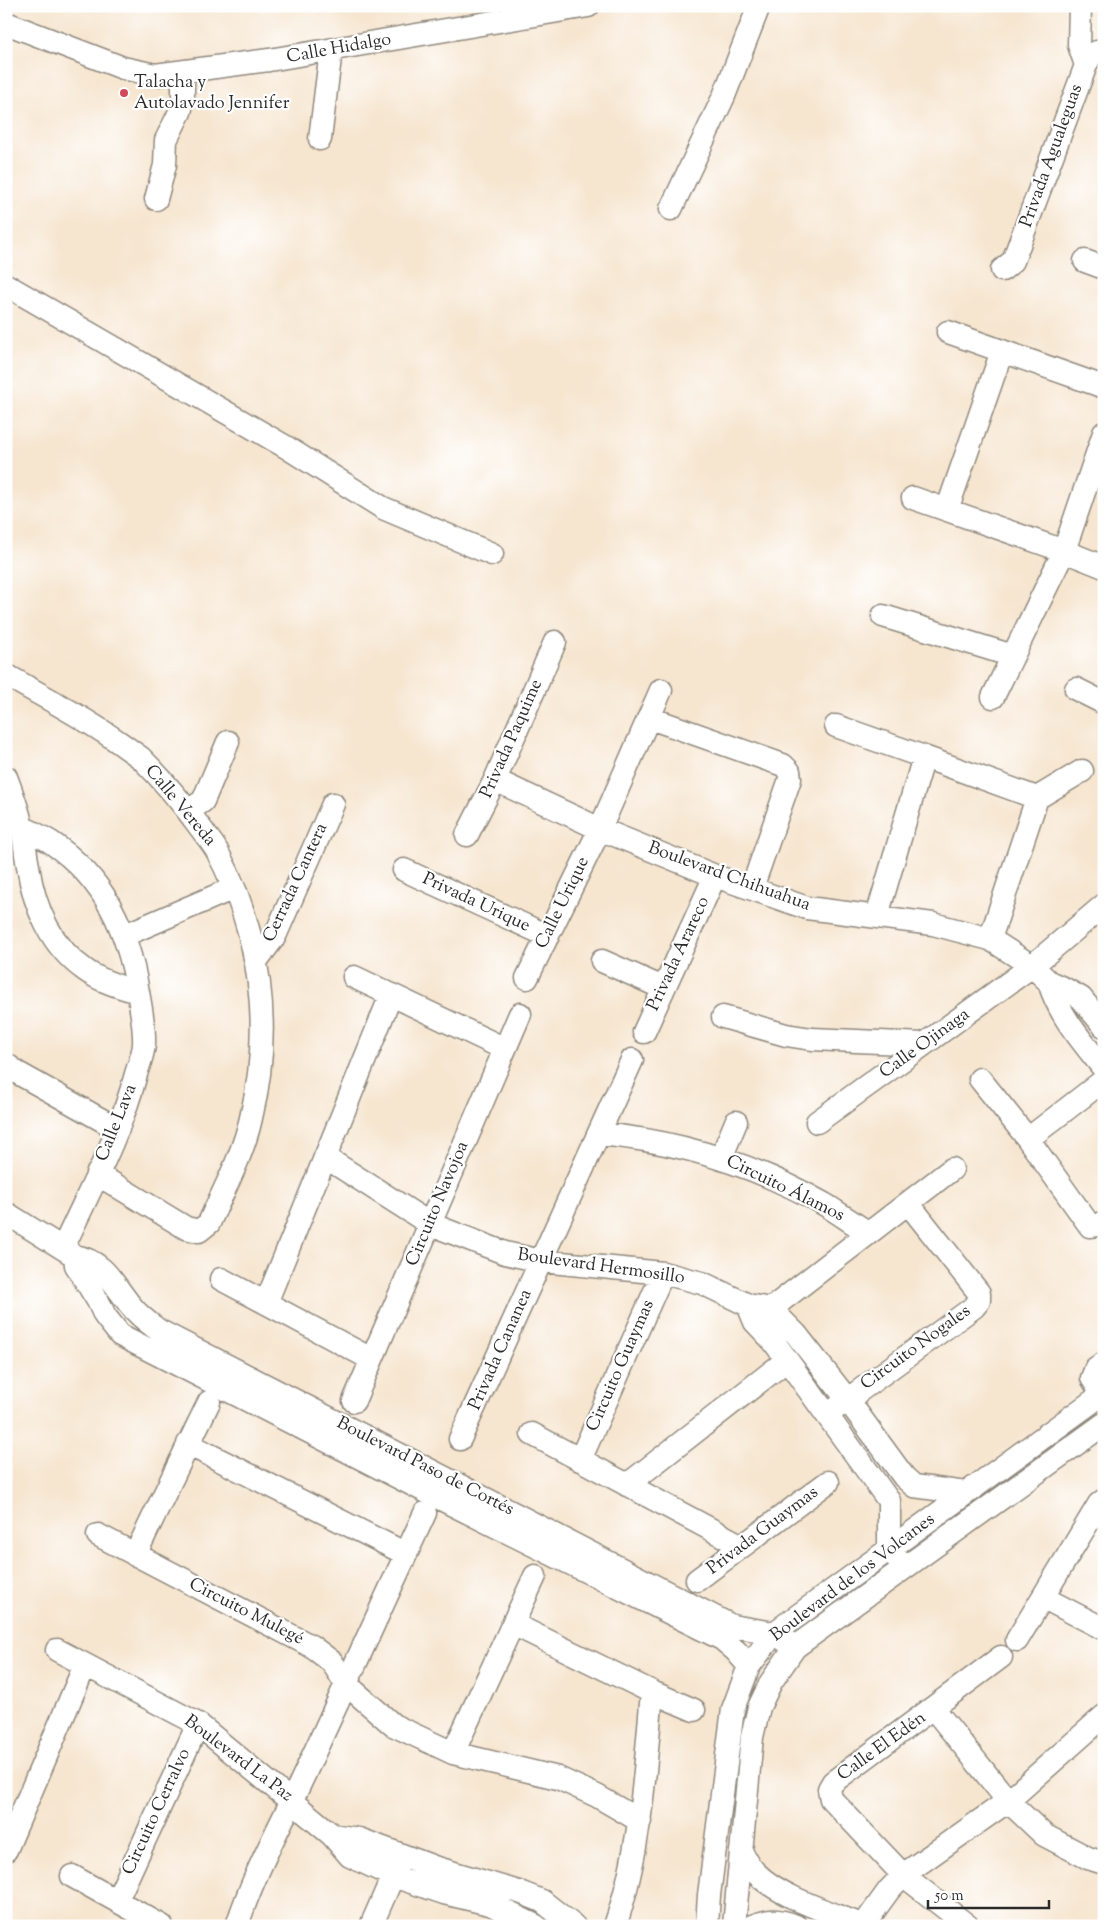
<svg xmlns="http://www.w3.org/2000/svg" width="1110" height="1932" viewBox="0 0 1110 1932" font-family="'Sorts Mill Goudy',serif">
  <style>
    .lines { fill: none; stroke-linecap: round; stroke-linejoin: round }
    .minor-casing { stroke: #90887d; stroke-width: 25 }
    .minor { stroke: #fff; stroke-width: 22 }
    .poi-dot { fill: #d1495b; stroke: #fff; stroke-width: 2 }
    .labels { text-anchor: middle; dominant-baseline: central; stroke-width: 4.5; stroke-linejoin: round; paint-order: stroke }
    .street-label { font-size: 18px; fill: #2b2b2b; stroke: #fff }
    .poi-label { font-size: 18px; fill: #2b2b2b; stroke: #fff; text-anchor: start }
  </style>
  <rect width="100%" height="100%" fill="#fff"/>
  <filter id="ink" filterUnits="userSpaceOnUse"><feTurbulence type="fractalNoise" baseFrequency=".02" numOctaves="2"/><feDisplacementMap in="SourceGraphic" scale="10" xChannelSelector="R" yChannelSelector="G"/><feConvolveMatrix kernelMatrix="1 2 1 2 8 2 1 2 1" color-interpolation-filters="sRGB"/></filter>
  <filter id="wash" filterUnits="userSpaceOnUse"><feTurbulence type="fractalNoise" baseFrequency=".0096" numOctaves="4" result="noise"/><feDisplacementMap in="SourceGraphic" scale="20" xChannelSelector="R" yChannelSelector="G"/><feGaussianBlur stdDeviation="1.12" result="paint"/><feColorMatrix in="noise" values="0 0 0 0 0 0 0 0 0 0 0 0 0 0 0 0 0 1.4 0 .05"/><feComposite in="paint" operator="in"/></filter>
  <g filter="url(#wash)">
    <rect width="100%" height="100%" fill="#f6e5cf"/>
  </g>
  <g filter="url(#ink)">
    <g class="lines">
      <g class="minor-casing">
        <path id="minor" d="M6 23 123 68 155 75 269 60 588 6
          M1086 65C1090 56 1093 51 1104 51
          M320 139 331 50
          M156 199 165 165 166 140 180 112 183 100V73
          M671 209 724 96 759 6
          M1085 261 1104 268
          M1002 270 1013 261 1086 65 1079 45 1080 7
          M6 285 286 447 383 508 492 554
          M948 332 1104 387
          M913 498 1064 551 1104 567
          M947 510 1002 351
          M883 616 1013 656
          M6 675C44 697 84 717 120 743 127 748 134 753 141 758 163 780 184 805 202 830 207 837 213 844 217 851 261 934 273 1027 251 1118 243 1155 224 1189 209 1223L199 1231 186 1228 97 1174
          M1076 689 1104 703
          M993 697 1064 551 1104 433
          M650 718 783 765 789 771 790 779 752 888
          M836 726 924 757 877 916
          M924 757 1037 798
          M6 777C12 793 19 811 22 828 25 840 25 853 28 866 34 907 51 946 85 970 100 981 120 987 138 992
          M495 780 600 829 715 876 807 908 933 924 990 939 1032 966 1049 982 1065 989 1081 998 1104 1026
          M188 811 203 801 228 742
          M22 827C32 832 43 837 52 843 105 879 128 931 138 992 141 1009 145 1028 144 1045 143 1054 139 1065 136 1074 120 1135 89 1191 63 1248
          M467 835 495 780 555 642
          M404 870 548 936
          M125 935 234 888
          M990 939 1037 798 1082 771
          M257 960 275 936 333 804
          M602 961 663 988
          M354 977 505 1049
          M527 978 600 829 661 690
          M1049 982C1059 1016 1083 1042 1104 1069
          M723 1017 786 1035 812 1039 924 1044
          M644 1032 715 876
          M6 1064 16 1072 118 1129
          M980 1079 1028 1139 1090 1226 1098 1225 1104 1222
          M817 1122 1032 966 1104 905
          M599 1134C678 1141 755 1165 824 1204 839 1213 854 1224 869 1233
          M1028 1139 1104 1080
          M325 1157 430 1224 505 1253 541 1261 663 1273 702 1283 748 1305 771 1309 796 1334 847 1399 904 1477 914 1486 966 1493
          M721 1158 736 1122
          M6 1213 75 1256C105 1261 114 1286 132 1307 139 1316 149 1323 158 1330L732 1626 774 1633 795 1647
          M75 1256 76 1265 98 1301 105 1316 120 1335 423 1490 722 1639 736 1651 749 1666
          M221 1279 371 1359
          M266 1303 391 995
          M748 1305 755 1322 774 1342 889 1501V1549L896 1557
          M759 1318 952 1169
          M1104 1363 1096 1368 1092 1378 1104 1397
          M354 1401 520 1014
          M836 1408 974 1307 979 1301V1293L908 1203
          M532 1434 742 1546
          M460 1439 632 1060
          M188 1444 406 1554
          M580 1460 663 1273
          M627 1485 787 1360
          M98 1535 311 1646 332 1662 346 1684 393 1725 453 1753 558 1778 597 1796 640 1821
          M135 1555 209 1402
          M697 1580 828 1482
          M1044 1598 1104 1629
          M513 1624 652 1692 694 1710
          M1017 1640 1099 1504 1104 1500
          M57 1650 198 1724 332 1835 350 1856 393 1876 444 1893 490 1904 536 1926
          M934 1709 1008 1801 1044 1835 1088 1858 1104 1863
          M453 1753 535 1576
          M332 1835 359 1839 434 1867 522 1893 542 1901 574 1926
          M6 1850 85 1665
          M741 1851C745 1859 749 1867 756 1873 779 1897 832 1913 864 1926
          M72 1876 162 1926
          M117 1900 198 1724
          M237 1926C254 1872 282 1823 305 1773 345 1686 385 1600 425 1513
          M371 1926 399 1862
          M615 1926C641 1850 645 1771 652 1692
          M707 1926 709 1895 733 1709 749 1666 774 1633 1104 1393
          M734 1926 752 1737 759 1707 771 1682 795 1647 1104 1424
          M752 1926C770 1919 778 1919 796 1926
          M863 1926 889 1890 903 1875 1008 1801 1104 1716
          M968 1926 903 1875 831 1799 829 1789 833 1782 1001 1657"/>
      </g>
      <use href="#minor" class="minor"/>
    </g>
  </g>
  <circle class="poi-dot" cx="124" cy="93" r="5"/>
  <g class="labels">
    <g class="street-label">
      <text transform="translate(339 49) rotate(-10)">Calle Hidalgo</text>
      <text transform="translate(1052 156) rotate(-70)">Privada Agualeguas</text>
      <text transform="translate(512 739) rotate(-66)">Privada Paquime</text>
      <text transform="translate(180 806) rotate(50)">Calle Vereda</text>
      <text transform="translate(729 877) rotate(20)">Boulevard Chihuahua</text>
      <text transform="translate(296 883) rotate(-65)">Cerrada Cantera</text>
      <text transform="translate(476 903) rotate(25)">Privada Urique</text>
      <text transform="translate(563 903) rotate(-64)">Calle Urique</text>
      <text transform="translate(679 954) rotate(-65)">Privada Arareco</text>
      <text transform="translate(925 1044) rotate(-36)">Calle Ojinaga</text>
      <text transform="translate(117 1123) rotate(-68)">Calle Lava</text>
      <text transform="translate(785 1189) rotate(26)">Circuito Álamos</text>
      <text transform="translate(438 1204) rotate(-67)">Circuito Navojoa</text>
      <text transform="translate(601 1267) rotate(8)">Boulevard Hermosillo</text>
      <text transform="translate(916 1348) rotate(-36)">Circuito Nogales</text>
      <text transform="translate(501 1350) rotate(-66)">Privada Cananea</text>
      <text transform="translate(621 1366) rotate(-66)">Circuito Guaymas</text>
      <text transform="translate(425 1467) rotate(27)">Boulevard Paso de Cortés</text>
      <text transform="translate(763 1531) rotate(-37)">Privada Guaymas</text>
      <text transform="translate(853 1578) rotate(-37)">Boulevard de los Volcanes</text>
      <text transform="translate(246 1612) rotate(27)">Circuito Mulegé</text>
      <text transform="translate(882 1747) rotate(-36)">Calle El Edén</text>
      <text transform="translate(238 1759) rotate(37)">Boulevard La Paz</text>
      <text transform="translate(157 1812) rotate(-65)">Circuito Cerralvo</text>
    </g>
    <g class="poi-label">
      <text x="134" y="83">Talacha y<tspan x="134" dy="21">Autolavado Jennifer</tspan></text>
    </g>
  </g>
  <rect width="1110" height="1932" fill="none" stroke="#fff" stroke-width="25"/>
  <path d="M928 1900v8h121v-8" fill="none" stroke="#2b2b2b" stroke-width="2.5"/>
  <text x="935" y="1900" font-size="15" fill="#2b2b2b" stroke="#ffffff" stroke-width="4" paint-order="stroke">50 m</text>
</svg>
